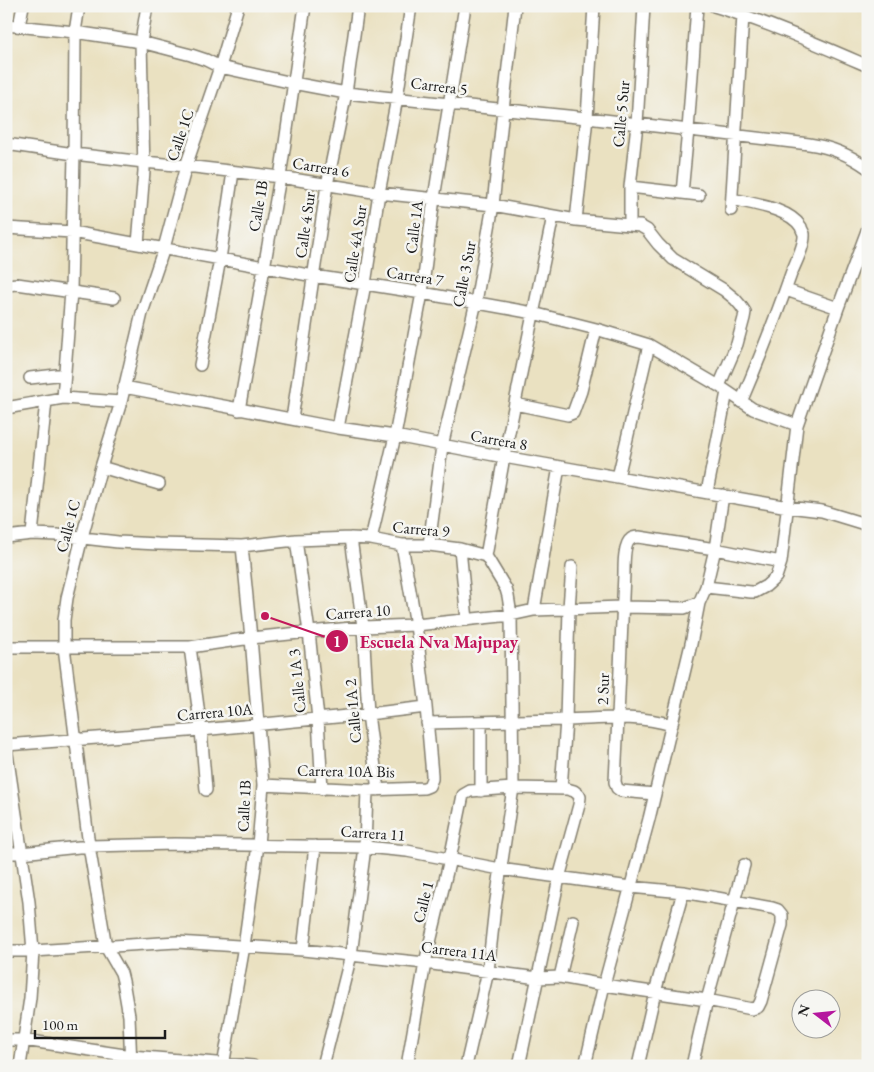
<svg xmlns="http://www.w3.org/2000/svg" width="874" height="1072" viewBox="0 0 874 1072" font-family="'EB Garamond',serif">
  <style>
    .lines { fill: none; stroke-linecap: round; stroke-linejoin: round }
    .minor-casing { stroke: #837e6e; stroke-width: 14 }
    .minor { stroke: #fff; stroke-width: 11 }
    .labels { text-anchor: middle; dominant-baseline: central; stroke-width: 5; stroke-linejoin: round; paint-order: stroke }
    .street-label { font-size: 16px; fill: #1c1c1c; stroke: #f6f6f2 }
    .leader { fill: none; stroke: #c2185b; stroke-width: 2 }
    .callout-dot { fill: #c2185b; stroke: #f6f6f2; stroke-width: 2 }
    .mark-label { font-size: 15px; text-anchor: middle; font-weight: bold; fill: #fff }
    .callout-label { font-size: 18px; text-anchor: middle; font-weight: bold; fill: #c2185b; stroke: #f6f6f2; stroke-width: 5; stroke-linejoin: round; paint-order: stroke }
  </style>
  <rect width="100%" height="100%" fill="#f6f6f2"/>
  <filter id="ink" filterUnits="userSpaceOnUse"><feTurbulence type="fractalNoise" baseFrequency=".02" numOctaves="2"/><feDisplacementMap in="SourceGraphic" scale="10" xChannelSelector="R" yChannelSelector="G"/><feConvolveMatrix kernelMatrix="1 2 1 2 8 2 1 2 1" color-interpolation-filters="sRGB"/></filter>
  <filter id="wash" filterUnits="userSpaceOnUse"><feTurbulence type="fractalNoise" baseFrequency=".0096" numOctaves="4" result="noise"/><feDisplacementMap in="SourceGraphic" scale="20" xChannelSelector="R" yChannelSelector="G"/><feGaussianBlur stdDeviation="1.12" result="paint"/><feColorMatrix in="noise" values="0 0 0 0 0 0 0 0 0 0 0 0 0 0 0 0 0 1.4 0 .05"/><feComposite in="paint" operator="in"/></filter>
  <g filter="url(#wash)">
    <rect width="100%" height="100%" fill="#eae1c1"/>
  </g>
  <g filter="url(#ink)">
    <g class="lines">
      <g class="minor-casing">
        <path id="minor" d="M714 6C767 22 817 44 868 66
          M6 25 75 32 141 42 191 55 206 60 220 67 293 83 346 93 449 104 587 118 809 144C831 147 850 155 868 168
          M19 26 23 6
          M6 144 74 154 144 162 186 166 280 177 379 193 493 205 576 220 640 226 647 230 658 244 673 259 724 290 735 299 741 306 745 312 744 318 737 344 719 386
          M630 187 699 195
          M682 193 688 130 697 6
          M732 199C752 204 789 208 801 227 801 228 804 234 804 234 805 245 795 264 791 274 776 317 759 360 741 402
          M731 210 743 15
          M576 220 587 118 594 6
          M630 225V187L637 124 644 6
          M6 228 72 232 314 276 422 293 533 313 596 329 649 345 719 386 753 409 797 425
          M138 244 144 171 141 42 147 6
          M6 285 17 284 114 298
          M786 290 838 308
          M200 365 220 259 233 172
          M30 378 65 374
          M124 387 338 428 395 436 504 457 788 507 822 511 868 525
          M63 398 71 291 74 154 75 32 79 6
          M515 404 568 415 573 413 581 391 596 329
          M6 408 63 398 121 402
          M239 410 280 177 305 6
          M292 419 327 185 346 93 358 6
          M338 428 365 284 379 193 397 98 411 6
          M101 467 159 484
          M618 477 649 345
          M707 492 727 392
          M32 534 46 401
          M6 537 32 534 57 535 118 542 158 544 242 546 296 540 351 538 371 539 402 545H429L460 549 486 556
          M351 538 363 627 368 714 378 790
          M371 539 395 436 422 293 434 198 465 6
          M296 540 309 632 318 719 322 789
          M429 545 442 446 476 302 493 205 503 110 515 6
          M460 549 467 620
          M486 556 504 457 553 216
          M706 587 715 549 723 495
          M534 610 559 467
          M6 647H190L251 638 309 632 363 627 416 625 511 615 534 610 622 607 684 608 699 603 706 587 751 592H755L766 586 776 577 781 562 797 425 838 308 868 228
          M190 647 201 730 206 790
          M481 722V791
          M427 723C473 722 519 721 565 720 603 719 635 714 672 725
          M6 745 201 730 368 714 426 707
          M6 747 29 902 33 951 30 998 20 1066
          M263 785 367 790 424 788 429 786 432 779V775L426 707 416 625 402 545
          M561 789 566 720 569 608 572 567
          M655 794 621 791 617 788 615 782 618 717 624 573C624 565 624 543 631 539 633 537 636 537 639 537L715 549 781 562
          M6 853H21L89 846 175 844 365 847 407 851 500 869 630 887 683 892 734 901 772 908 778 910 782 915V925L761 1001 758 1007 752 1009 707 1000 604 985 560 977 538 978 425 963 303 950 177 942 33 951H6
          M303 950 315 846
          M560 977 573 921
          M6 1040H24L131 1056 253 1066
          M131 1066 129 1016 123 981 121 973 106 947 89 846 64 647V620L67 598 82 537 101 467 121 402 142 313 164 248 186 166 220 67 238 6
          M223 1066 244 946 258 845 263 785 251 638 242 546
          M323 1066 351 955 365 847 367 790
          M407 1066 425 963 450 859 463 795 470 791 513 788 567 789 574 791 579 795 580 797 579 805 559 878 519 1066
          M466 1066 488 971 495 907 513 788 511 615 508 596 506 589 486 556
          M585 1066 604 985 649 819 691 644 699 603
          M638 1066 655 992 683 892
          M692 1066 707 1000 744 865"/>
      </g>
      <use href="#minor" class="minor"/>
    </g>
  </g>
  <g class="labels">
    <g class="street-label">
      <text transform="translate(439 86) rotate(7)">Carrera 5</text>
      <text transform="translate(621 114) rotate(-85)">Calle 5 Sur</text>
      <text transform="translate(180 135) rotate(-71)">Calle 1C</text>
      <text transform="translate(321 167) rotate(9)">Carrera 6</text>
      <text transform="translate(258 206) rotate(-80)">Calle 1B</text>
      <text transform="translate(305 225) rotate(-82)">Calle 4 Sur</text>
      <text transform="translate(414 227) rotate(-83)">Calle 1A</text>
      <text transform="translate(355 244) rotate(-81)">Calle 4A Sur</text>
      <text transform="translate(464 274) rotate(-79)">Calle 3 Sur</text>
      <text transform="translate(415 276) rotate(9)">Carrera 7</text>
      <text transform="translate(499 440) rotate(10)">Carrera 8</text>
      <text transform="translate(68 526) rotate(-75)">Calle 1C</text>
      <text transform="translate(421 529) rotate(5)">Carrera 9</text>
      <text transform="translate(358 612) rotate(-4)">Carrera 10</text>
      <text transform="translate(297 681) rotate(-96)">Calle 1A 3</text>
      <text transform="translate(603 689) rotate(-88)">2 Sur</text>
      <text transform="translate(353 711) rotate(-95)">Calle 1A 2</text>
      <text transform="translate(215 712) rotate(-5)">Carrera 10A</text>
      <text transform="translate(346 771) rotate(1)">Carrera 10A Bis</text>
      <text transform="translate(244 806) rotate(-87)">Calle 1B</text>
      <text transform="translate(373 833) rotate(4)">Carrera 11</text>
      <text transform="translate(423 902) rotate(-76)">Calle 1</text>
      <text transform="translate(459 951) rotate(7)">Carrera 11A</text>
    </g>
  </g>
  <path class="leader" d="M265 616L337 641"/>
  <g class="callout-dot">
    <circle cx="265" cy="616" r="5"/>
    <circle cx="337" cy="641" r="12"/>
  </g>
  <g class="mark-label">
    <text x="337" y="647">1</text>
  </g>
  <g class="callout-label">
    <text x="439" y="648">Escuela Nva Majupay</text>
  </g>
  <rect width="874" height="1072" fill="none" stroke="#f6f6f2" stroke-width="25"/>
  <g transform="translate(816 1014) rotate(286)"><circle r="24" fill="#f6f6f2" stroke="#9f9f9c"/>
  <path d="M0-4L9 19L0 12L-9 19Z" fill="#b5179e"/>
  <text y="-8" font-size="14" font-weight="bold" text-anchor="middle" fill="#1c1c1c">N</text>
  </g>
  <path d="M35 1030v8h130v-8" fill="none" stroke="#1c1c1c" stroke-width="2.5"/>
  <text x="42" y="1030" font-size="15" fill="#1c1c1c" stroke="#f6f6f2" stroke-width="4" paint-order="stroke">100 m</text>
</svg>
